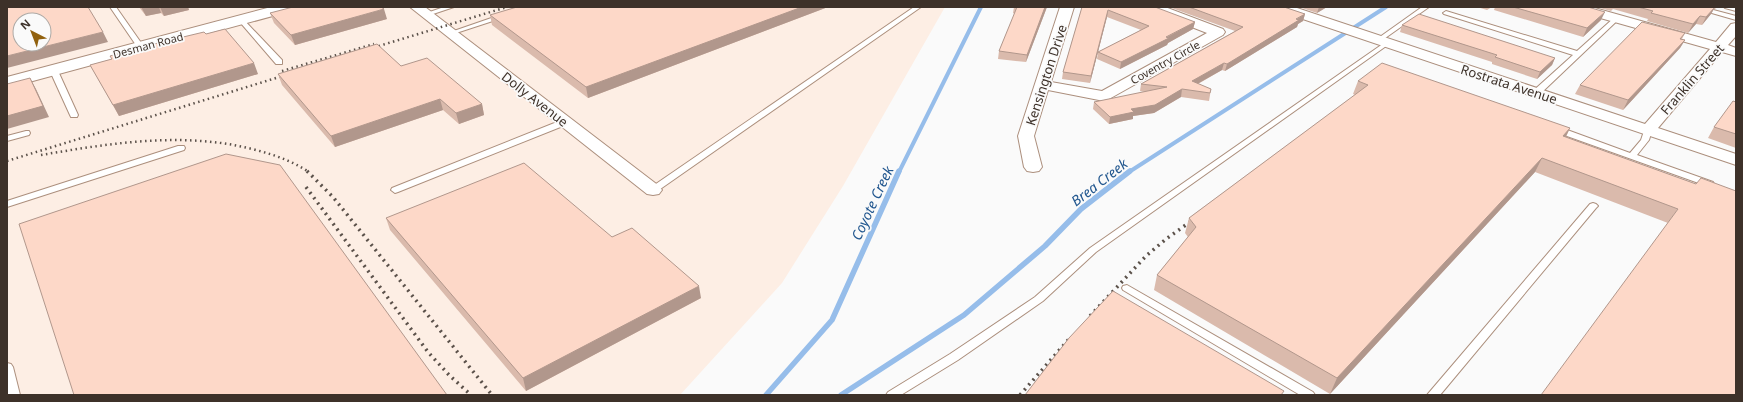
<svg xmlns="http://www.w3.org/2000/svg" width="1743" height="402" viewBox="0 0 1743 402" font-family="'Noto Sans',sans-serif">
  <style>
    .built { fill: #fdeee4; fill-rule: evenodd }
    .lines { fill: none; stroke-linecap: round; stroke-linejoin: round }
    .stream-far1 { stroke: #96bdea; stroke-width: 4 }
    .stream { stroke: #96bdea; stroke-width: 5.5 }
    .service-casing { stroke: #ac8f7d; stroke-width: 2 }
    .minor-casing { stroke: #ac8f7d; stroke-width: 2 }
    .tertiary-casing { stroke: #ac8f7d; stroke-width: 2 }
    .service { fill: #fff; fill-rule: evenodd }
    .minor { fill: #fff; fill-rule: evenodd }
    .tertiary { fill: #fff; fill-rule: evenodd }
    .rail-far1 { stroke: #5b514a; stroke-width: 2.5; stroke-dasharray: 1.5 3.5; stroke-linecap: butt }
    .rail { stroke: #5b514a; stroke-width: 3.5; stroke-dasharray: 2 4.5; stroke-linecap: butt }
    .wall { fill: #dabaac }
    .shaded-wall { fill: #b1978c }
    .building { fill: #fdd8c8; stroke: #b1978c; fill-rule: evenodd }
    .labels { text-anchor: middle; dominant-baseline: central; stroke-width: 3.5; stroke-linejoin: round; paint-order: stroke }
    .far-street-label { font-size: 11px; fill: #3d3129; stroke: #fafafa }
    .street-label { font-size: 13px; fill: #3d3129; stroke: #fafafa }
    .water-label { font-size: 14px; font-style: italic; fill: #22578f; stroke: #fafafa }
  </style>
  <rect width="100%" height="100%" fill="#fafafa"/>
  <path class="built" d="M7 7H945L843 186 782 283 680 395H7ZM20 20H44V44H20Z"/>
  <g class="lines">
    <path class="stream-far1" d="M899 172 981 7
      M1129 172 1386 7"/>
    <path class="stream" d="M766 395 832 320 899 171
      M841 395 964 315 1045 246 1081 209 1130 171"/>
    <g class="service-casing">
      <path id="service" d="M110 7H116L144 47 142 48H138Z
        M444 7H454L427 16 424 14Z
        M914 7H921L656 192H650L649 190 650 188Z
        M1422 7H1429L1381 41H1377V39Z
        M1691 7H1702L1736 16V20Z
        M1724 7H1736V11L1725 8Z
        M1446 11 1577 51 1615 17 1617 16 1620 18 1539 95H1533V91L1573 55 1444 14 1443 13Z
        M503 14 505 15V17L453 34H449L448 33Z
        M241 18 243 19 282 60V64H276L239 21 238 20Z
        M1387 41 1389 42V44L1096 252 1043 301 958 360 901 395H886L888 392 950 354 1035 297 1090 248Z
        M51 69H54L58 71 78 115 77 117H71L70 115 50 71Z
        M562 120H565L569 122 568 124 398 192 395 193 391 190 392 188Z
        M1553 127H1559L1630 153 1641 140 1645 128H1651L1652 130 1649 140 1637 155 1713 182 1714 184 1713 186H1707L1553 131 1552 129Z
        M26 131H29L30 133 29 135 7 141V136Z
        M178 146H184L185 148 184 150 7 207V201Z
        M1593 203 1596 204 1598 206 1596 208 1440 395H1427L1590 204Z
        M1127 285 1313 392 1315 395H1300L1123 290 1122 288 1123 286Z
        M7 363 11 364 13 367 20 395H8Z"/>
    </g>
    <g class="minor-casing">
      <path id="minor" d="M410 7H425L659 186 662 190 659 194 653 195 647 194Z
        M1060 7H1074L1051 82 1102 91 1207 33 1148 10 1146 7H1165L1223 29 1225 32 1223 35 1109 99 1104 101 1048 90 1034 136 1042 167 1039 171 1033 172 1027 171 1024 167 1018 136Z
        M1274 7H1294L1645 124 1710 49 1572 10 1570 7H1591L1716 42 1731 24 1736 23V36L1728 45 1736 48V56L1722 52 1658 128 1736 154V165L1276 10Z"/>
    </g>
    <g class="tertiary-casing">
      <path id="tertiary" d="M271 7H297L295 10 7 88V77Z"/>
    </g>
    <use href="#service" class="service"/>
    <use href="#minor" class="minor"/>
    <use href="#tertiary" class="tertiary"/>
    <path class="rail-far1" d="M369 49 507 7
      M282 71 374 44
      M41 155C112 143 185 131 256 150 275 155 292 161 309 172
      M7 161 289 74"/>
    <path class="rail" d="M307 171 333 197 492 395
      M306 187 428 352 449 375 471 395
      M1090 316 1146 256 1166 239 1197 217
      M1020 395 1069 339"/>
  </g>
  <path class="wall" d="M139 7H188L189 10 164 16 161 13 146 16Z
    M828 7 588 98 492 25 490 15Z
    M1014 7H1047L1026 62 998 59 999 51 1015 14 1013 13Z
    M1082 7 1195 22 1193 29 1168 43 1167 45 1120 69 1097 59 1098 52 1141 30 1107 17 1090 83 1062 79 1063 72Z
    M1169 7H1284L1305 14 1303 21 1298 24 1297 27 1225 71 1222 70 1198 84 1211 89 1209 101 1181 97 1154 113 1133 116V119L1109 124 1093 109 1094 102 1145 92 1140 91 1141 84 1235 31Z
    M1299 7H1327L1317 13Z
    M1477 7H1492L1487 10Z
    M1495 7H1588L1601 20 1583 37 1494 10Z
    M1596 7H1717L1715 9H1714L1711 14 1702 25 1696 24 1688 33 1647 21 1648 19 1613 9 1611 11Z
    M270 13 387 19 295 45 274 23Z
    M1402 25 1555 58 1552 65 1537 79 1492 64V62L1400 32Z
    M1685 33 1682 39 1685 40 1680 48 1623 110 1575 94 1580 85Z
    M206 34 258 74 119 116 90 65Z
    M401 66 482 104 484 115 459 124 443 110 335 147 282 85 278 74Z
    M1358 81 1570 128 1566 137 1696 184 1668 223 1535 172 1330 394 1154 290 1157 275 1188 237 1185 233 1189 218 1355 95 1353 94Z
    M1736 102V148L1708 138 1714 127Z
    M386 218 612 237 701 298 526 391 390 230Z"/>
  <path class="shaded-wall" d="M141 7H159L161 13 146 16Z
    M160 7H188L189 10 164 16Z
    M802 7H828L588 98 586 87Z
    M1045 7H1047L1026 62 1027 55Z
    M1319 7H1327L1317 13Z
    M1715 7 1711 14 1702 25 1706 17Z
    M384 9 387 19 295 45 291 35Z
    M1108 10 1107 17 1090 83 1091 76Z
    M1605 12 1601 20 1583 37 1587 28Z
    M1305 14 1303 21 1298 24 1297 27 1225 71 1227 64Z
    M1700 16 1696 24 1688 33 1693 24Z
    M1195 22 1193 29 1168 43 1167 45 1120 69 1121 62Z
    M103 32 108 42 7 68V56Z
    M1685 40 1680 48 1623 110 1628 100Z
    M1555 58 1552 65 1537 79 1540 72Z
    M254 63 258 74 119 116 113 105Z
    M1224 63 1222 70 1190 88 1192 81Z
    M30 78 36 89 49 117 7 129V116Z
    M1182 89 1181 97 1154 113 1133 116V119L1109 124 1110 117 1131 109Z
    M440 99 443 110 335 147 331 136Z
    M482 104 484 115 459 124 456 113Z
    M1570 128 1563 142V136Z
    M1542 158 1535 172 1330 394 1337 378Z
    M699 286 701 298 526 391 523 378Z"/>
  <path class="building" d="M7 7H88L103 32 7 56ZM20 20H44V44H20Z
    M293 7H381L384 9 291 35 270 13Z
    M517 7H802L586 87 490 15Z
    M1017 7H1045L1027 55 999 51Z
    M1082 7H1155L1195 22 1166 37 1169 38 1121 62 1098 52 1149 26 1108 10 1091 76 1063 72Z
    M1189 7H1284L1305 14 1296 19 1299 20 1255 47 1227 64 1224 63 1192 81 1211 89 1210 93 1182 89 1155 105 1131 109 1134 112 1110 117 1094 102 1167 87 1141 84 1243 27Z
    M1513 7H1588L1605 12 1587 28Z
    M1638 7H1715L1706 17 1700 16 1693 24 1651 13 1653 11Z
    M1419 14 1555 58 1540 72 1495 57 1497 55 1402 25Z
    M1642 22 1685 33 1680 39 1685 40 1628 100 1580 85Z
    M225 29 254 63 113 105 90 65 112 59 110 56 158 43 204 32 206 34Z
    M377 44 401 66 427 58 482 104 456 113 440 99 331 136 278 74Z
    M1382 63 1570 128 1563 136 1696 184 1701 178 1736 191V395H1541L1678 209 1542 158 1337 378 1157 275 1196 227 1189 218 1368 85 1358 81Z
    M30 78 43 106 7 116V84Z
    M1733 101 1736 102V134L1714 127Z
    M226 154 280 165 447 395H74L19 224Z
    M524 163 612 237 632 228 699 286 523 378 386 218Z
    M1113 291 1284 391 1281 395H1025L1069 338Z"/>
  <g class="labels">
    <g class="far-street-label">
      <text transform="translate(148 45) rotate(-15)">Desman Road</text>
      <text transform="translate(1165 62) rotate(-29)">Coventry Circle</text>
    </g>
    <g class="street-label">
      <text transform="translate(1046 75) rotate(-72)">Kensington Drive</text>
      <text transform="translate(1692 79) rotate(-49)">Franklin Street</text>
      <text transform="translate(1509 84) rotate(18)">Rostrata Avenue</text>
      <text transform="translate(535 99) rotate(38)">Dolly Avenue</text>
    </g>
    <g class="water-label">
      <text transform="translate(1099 182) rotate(-38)">Brea Creek</text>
      <text transform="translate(872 203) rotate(-65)">Coyote Creek</text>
    </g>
  </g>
  <rect width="1743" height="402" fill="none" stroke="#3d3129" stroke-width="16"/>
  <g transform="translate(32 32) rotate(318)"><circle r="19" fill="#fafafa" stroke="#aeaaa6"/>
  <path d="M0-3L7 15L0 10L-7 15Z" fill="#91610e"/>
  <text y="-6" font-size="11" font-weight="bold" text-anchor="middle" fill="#3d3129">N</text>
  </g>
</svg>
